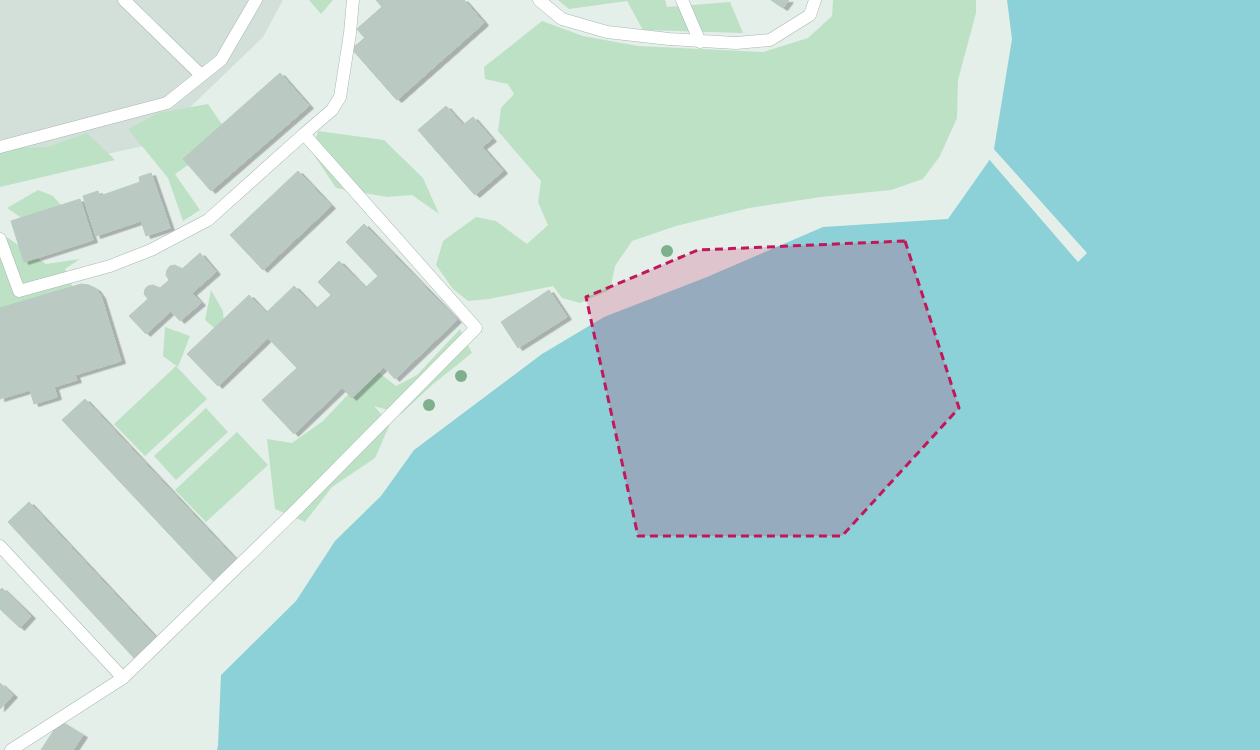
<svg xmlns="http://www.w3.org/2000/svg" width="1260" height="750" viewBox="0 0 1260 750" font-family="'PT Sans Narrow',sans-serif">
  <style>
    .built { fill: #d3dfd9 }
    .green { fill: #bde1c4 }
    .water { fill: #8bd1d7 }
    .pier { fill: #e5efea }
    .building { fill: #bacac3; stroke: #b7cac1; filter: url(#shadow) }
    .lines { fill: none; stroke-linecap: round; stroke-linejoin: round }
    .minor-casing { stroke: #a7b8b1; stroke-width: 13 }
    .minor { stroke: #fff; stroke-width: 12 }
    .tree { fill: #7eb08e }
    .marked { fill: #c2185b; fill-opacity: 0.2; stroke: #c2185b; stroke-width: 3; stroke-dasharray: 8 5; stroke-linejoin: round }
  </style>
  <defs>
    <filter id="shadow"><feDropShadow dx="4.5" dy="2.5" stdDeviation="0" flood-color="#0004"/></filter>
  </defs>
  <rect width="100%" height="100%" fill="#e5efea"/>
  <path class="built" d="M0 0H283L263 37 152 144 0 178Z"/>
  <path class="green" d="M309 0H333L321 14Z
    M558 0H665L667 7 730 2 743 33 643 30 627 1 569 9Z
    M833 0H976V13L958 80 957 118 940 156 923 179 891 190 821 197 749 208 676 226 632 241 615 266 610 290 580 303 562 298 553 286 489 299 468 301 453 289 436 265 443 241 476 217 496 221 527 244 548 225 538 202 541 181 498 131 501 108 514 94 508 84 485 79 484 67 542 21 583 36 638 46 763 52 808 38 832 16Z
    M208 104 230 136 175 174 200 210 183 221 168 178 128 129 158 113Z
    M318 131 384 140 423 178 439 214 412 195 387 197 336 188 312 152Z
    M87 133 115 160 0 187V148L48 147Z
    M38 190 53 196 67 212 32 225 7 208Z
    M0 236 8 238 46 264 80 259 65 269 88 322 0 321Z
    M211 290 223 311 225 337 205 320Z
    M165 327 190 336 178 367 163 356Z
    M460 329 472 353 432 385 401 414 374 406 390 424 375 458 332 487 305 522 275 509 267 439 292 443 323 421 373 368 396 386 417 375Z
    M176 366 207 399 145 456 114 424Z
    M206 408 228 432 176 480 154 456Z
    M237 432 268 465 206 522 175 490Z"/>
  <path class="water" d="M1007 0H1260V750H217L218 746 221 675 296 601 335 541 381 496 414 450 542 354 604 317 707 277 823 227 948 219 993 155 1012 39Z"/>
  <path class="pier" d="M992 147 1087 253 1078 262 988 158 991 154Z"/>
  <path class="building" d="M376 0H464L484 23 397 100 352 49 365 38 357 29 382 7Z
    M390 0H464L484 23 397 100 352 49 365 38 357 29Z
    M408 0H427L463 41 397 100 352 49Z
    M771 0H789L783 8Z
    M280 73 309 106 211 191 183 159Z
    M446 106 463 125 473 117 492 139 482 147 503 171 475 195 418 130Z
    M454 115 503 171 475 195 426 139Z
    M298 171 331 206 263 270 230 235Z
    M151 173 170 228 146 236 141 221 96 236 83 196 98 191 100 196 140 182 139 177Z
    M80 199 93 240 24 262 11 221Z
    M364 224 457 320 395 379 384 367 352 398 342 388 294 434 262 400 297 368 268 338 218 386 187 354 249 295 266 313 294 286 316 309 331 295 318 282 339 261 365 288 378 276 346 242Z
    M200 253 216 272 192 293 201 303 180 321 171 311 146 334 129 316 148 299 144 294 145 289 148 286 153 285 160 288 169 280 166 275 167 270 170 266 175 265 182 269Z
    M81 284 89 285 96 289 101 296 121 361 75 375 77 380 54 387 57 397 34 404 30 390 0 399V308Z
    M549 290 567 317 518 348 501 322Z
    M85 399 238 562 215 583 62 420Z
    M29 502 157 639 135 659 8 522Z
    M2 588 31 616 20 628 0 609V590Z
    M0 683 13 695 0 709Z
    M60 721 83 735 73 750H41Z"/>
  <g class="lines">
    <g class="minor-casing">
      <path id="minor" d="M124 0 201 75
        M539 0 562 19 607 32 669 39 736 43 770 40 810 15 815 0
        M682 0 700 42
        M304 134 332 110 340 97 350 33 353 0
        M0 147 167 103 221 60 256 0
        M0 239 19 291 110 266 151 250 208 220 304 134 476 328 297 509 123 678 11 750
        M0 546 123 678"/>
    </g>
    <use href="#minor" class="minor"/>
  </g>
  <g class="tree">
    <circle cx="667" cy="251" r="6"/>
    <circle cx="461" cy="376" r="6"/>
    <circle cx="429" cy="405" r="6"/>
  </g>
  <path class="marked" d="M905 241 959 408 842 536H638L586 297 698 250Z"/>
</svg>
